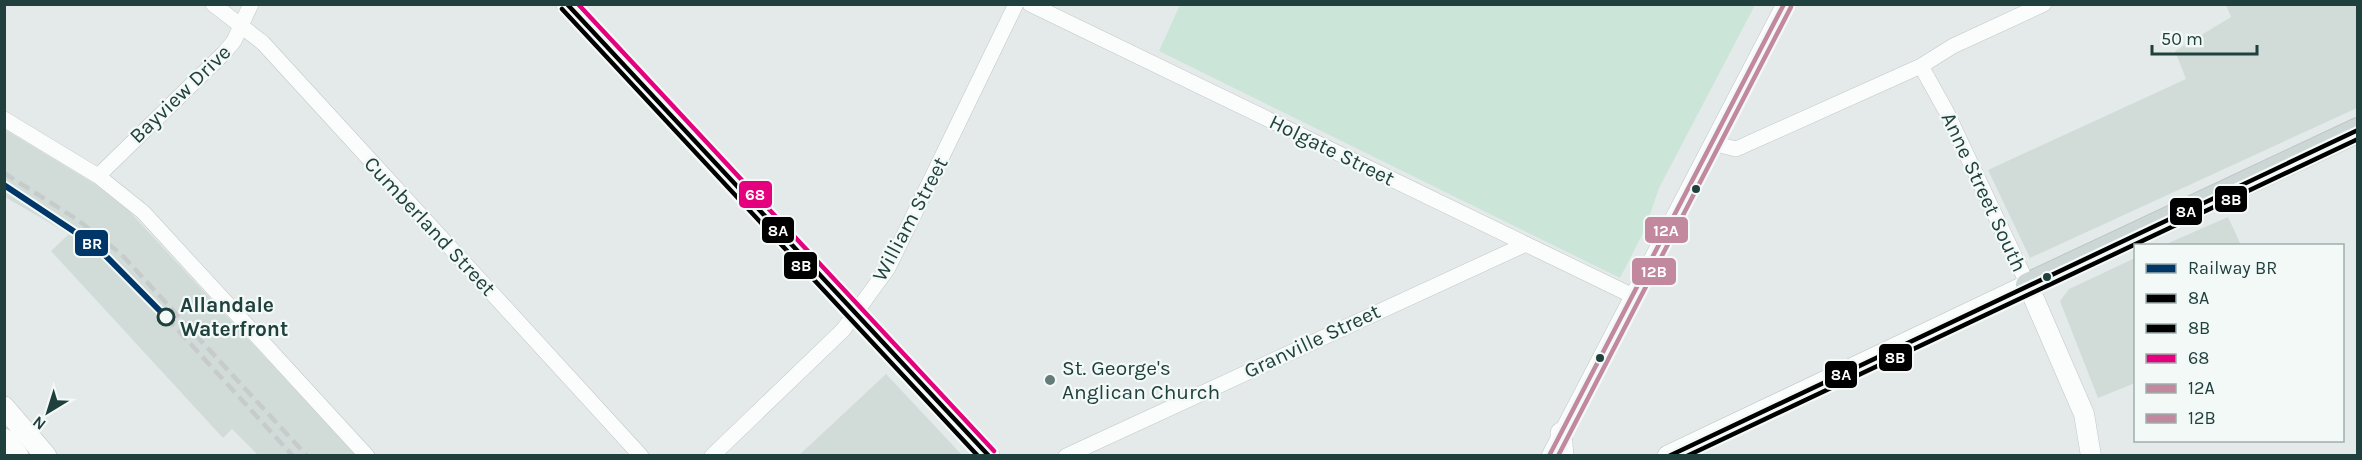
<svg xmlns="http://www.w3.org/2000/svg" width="2362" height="460" viewBox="0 0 2362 460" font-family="Karla,sans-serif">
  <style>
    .built { fill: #d1dcd9 }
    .green { fill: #cbe5d8 }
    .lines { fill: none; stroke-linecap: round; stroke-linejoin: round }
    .minor-casing { stroke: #c1c7c6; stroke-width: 16 }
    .tertiary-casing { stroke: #c1c7c6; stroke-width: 21 }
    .secondary-casing { stroke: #bfc8c6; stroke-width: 22 }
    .primary-casing { stroke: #bcc7c5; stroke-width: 26 }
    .minor { stroke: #fbfcfc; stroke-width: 15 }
    .tertiary { stroke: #fbfcfc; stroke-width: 20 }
    .secondary { stroke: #fbfcfc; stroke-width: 21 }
    .primary { stroke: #ccd6d5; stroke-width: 24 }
    .rail { stroke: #c7cbcb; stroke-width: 4.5; stroke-dasharray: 12 6; stroke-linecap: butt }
    .bus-1-casing { stroke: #f2f9f7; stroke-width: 9 }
    .bus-2-casing { stroke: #f2f9f7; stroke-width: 9 }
    .bus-3-casing { stroke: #f2f9f7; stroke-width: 9 }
    .bus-4-casing { stroke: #f2f9f7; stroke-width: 9 }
    .bus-5-casing { stroke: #f2f9f7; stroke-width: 9 }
    .bus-1 { stroke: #000; stroke-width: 4.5 }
    .bus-2 { stroke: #000; stroke-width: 4.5 }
    .bus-3 { stroke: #e5007d; stroke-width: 4.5 }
    .bus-4 { stroke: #c2899e; stroke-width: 4.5 }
    .bus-5 { stroke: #c2899e; stroke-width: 4.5 }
    .rail-1-casing { stroke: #f2f9f7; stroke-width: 10 }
    .rail-1 { stroke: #003768; stroke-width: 6 }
    .bus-dot { fill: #1f403d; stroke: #f2f9f7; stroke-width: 2 }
    .stop-dot { fill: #f2f9f7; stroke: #1f403d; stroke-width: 3 }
    .poi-dot { fill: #647c79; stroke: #f2f9f7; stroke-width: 2 }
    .labels { text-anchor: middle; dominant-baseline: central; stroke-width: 4.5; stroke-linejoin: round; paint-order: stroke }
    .street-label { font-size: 21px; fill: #1f403d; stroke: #f2f9f7 }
    .stop-label { font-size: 21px; font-weight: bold; fill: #1f403d; stroke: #f2f9f7; text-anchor: start }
    .poi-label { font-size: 21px; fill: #1f403d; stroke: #f2f9f7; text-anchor: start }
    .line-badge { stroke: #f2f9f7; stroke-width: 2 }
    .badge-label { font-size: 16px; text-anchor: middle; font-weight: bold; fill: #fff }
  </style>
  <rect width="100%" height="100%" fill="#e4eae9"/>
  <path class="built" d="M2226 5H2357V108L2030 258 1988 170 2186 79 2175 51 2231 17Z
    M4 129 95 184 129 211 356 455H258L232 429 223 438 51 251 69 234 5 197Z
    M2228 217 2241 245H2164Z
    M2135 258V383L2098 398 2060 301 2069 289Z
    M886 374 962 455H799L810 445Z"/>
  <path class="green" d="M1180 5V4L1755 5 1659 188 1645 229 1620 278 1159 51Z"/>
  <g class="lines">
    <g class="minor-casing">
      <path id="minor" d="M213 4 263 43 641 456
        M1030 4 1633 296
        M1921 66 1946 111 2028 285
        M4 119 98 176 143 212 367 456
        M1712 143 1736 149 1921 66 1953 46 2044 4
        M98 176 224 53 234 41 251 4
        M712 456 843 330 888 268 1016 4
        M1066 456 1526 244
        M1549 456 1784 4"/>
    </g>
    <g class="tertiary-casing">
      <path id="tertiary" d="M2028 285 2084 414 2091 456"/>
    </g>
    <g class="secondary-casing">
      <path id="secondary" d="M567 4 989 456
        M4 407 46 456
        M1561 433 1563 456
        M4 439 18 456
        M1668 456 2028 285"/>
    </g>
    <g class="primary-casing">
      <path id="primary" d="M2028 285 2358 130"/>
    </g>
    <use href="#minor" class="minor"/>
    <use href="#tertiary" class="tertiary"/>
    <use href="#secondary" class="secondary"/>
    <use href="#primary" class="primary"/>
    <path class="rail" d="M4 173 78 220 122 255 307 456
      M166 317 293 456"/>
    <g class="bus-1-casing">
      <path id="bus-1" d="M567 4 989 456
        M1669 456 2358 130"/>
    </g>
    <g class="bus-2-casing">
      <path id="bus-2" d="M562 9 978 456
        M1687 456 2358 139"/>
    </g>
    <g class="bus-3-casing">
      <path id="bus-3" d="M578 4 994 451"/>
    </g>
    <g class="bus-4-casing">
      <path id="bus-4" d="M1549 456 1784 4"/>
    </g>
    <g class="bus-5-casing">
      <path id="bus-5" d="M1558 456 1791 7"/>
    </g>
    <use href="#bus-1" class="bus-1"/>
    <use href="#bus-2" class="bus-2"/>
    <use href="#bus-3" class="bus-3"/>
    <use href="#bus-4" class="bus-4"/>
    <use href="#bus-5" class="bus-5"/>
    <g class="rail-1-casing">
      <path id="rail-1" d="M4 185 96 246 166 317"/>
    </g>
    <use href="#rail-1" class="rail-1"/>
  </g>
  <g class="bus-dot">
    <circle cx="1696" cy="189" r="5"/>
    <circle cx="2047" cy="277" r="5"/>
    <circle cx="1600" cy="358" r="5"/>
  </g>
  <circle class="stop-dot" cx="166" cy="317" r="8"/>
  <circle class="poi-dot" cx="1050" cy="380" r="6"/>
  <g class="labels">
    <g class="street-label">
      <text transform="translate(180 94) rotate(-44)">Bayview Drive</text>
      <text transform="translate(1332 150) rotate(26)">Holgate Street</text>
      <text transform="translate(1984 192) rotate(65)">Anne Street South</text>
      <text transform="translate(910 219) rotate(-62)">William Street</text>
      <text transform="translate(430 226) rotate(47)">Cumberland Street</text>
      <text transform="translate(1312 341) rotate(-25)">Granville Street</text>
    </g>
    <g class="stop-label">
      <text x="180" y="305">Allandale<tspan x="180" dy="24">Waterfront</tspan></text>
    </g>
    <g class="poi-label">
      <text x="1062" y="368">St. George's<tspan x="1062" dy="24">Anglican Church</tspan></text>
    </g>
  </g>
  <g class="line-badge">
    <rect x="738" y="180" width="35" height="29" rx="6" fill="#e5007d"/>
    <rect x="2214" y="185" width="34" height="28" rx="6" fill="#000"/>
    <rect x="2169" y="197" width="34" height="29" rx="6" fill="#000"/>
    <rect x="761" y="216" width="34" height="28" rx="6" fill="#000"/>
    <rect x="1644" y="216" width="45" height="28" rx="6" fill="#c2899e"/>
    <rect x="74" y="229" width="35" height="28" rx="6" fill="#003768"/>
    <rect x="783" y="251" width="35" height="29" rx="6" fill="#000"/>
    <rect x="1631" y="257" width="46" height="29" rx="6" fill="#c2899e"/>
    <rect x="1878" y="343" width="35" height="29" rx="6" fill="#000"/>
    <rect x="1824" y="360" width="34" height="29" rx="6" fill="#000"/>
  </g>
  <g class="badge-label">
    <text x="755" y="200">68</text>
    <text x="2231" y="205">8B</text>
    <text x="2186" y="217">8A</text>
    <text x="778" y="236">8A</text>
    <text x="1666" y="236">12A</text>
    <text x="92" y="249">BR</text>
    <text x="801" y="271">8B</text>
    <text x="1654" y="277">12B</text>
    <text x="1895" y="363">8B</text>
    <text x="1841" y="380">8A</text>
  </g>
  <rect width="2362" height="460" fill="none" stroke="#1f403d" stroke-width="12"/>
  <rect x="2134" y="244" width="210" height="198" fill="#f2f9f7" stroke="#9eafad" stroke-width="1.5"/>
  <rect x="2146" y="264" width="30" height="9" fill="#003768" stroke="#9eafad" stroke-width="1.5"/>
  <text x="2188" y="274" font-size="18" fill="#1f403d">Railway BR</text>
  <rect x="2146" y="294" width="30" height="9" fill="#000000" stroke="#9eafad" stroke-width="1.5"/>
  <text x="2188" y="304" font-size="18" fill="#1f403d">8A</text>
  <rect x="2146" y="324" width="30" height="9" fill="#000000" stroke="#9eafad" stroke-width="1.5"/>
  <text x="2188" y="334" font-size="18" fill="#1f403d">8B</text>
  <rect x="2146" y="354" width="30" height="9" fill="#e5007d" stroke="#9eafad" stroke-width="1.5"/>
  <text x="2188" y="364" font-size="18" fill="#1f403d">68</text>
  <rect x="2146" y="384" width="30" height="9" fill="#c2899e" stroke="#9eafad" stroke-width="1.5"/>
  <text x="2188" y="394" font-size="18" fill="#1f403d">12A</text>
  <rect x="2146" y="414" width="30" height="9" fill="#c2899e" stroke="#9eafad" stroke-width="1.5"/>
  <text x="2188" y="424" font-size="18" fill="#1f403d">12B</text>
  <g transform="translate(48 412) rotate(218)" stroke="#f2f9f7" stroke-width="4.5" paint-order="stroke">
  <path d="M0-4.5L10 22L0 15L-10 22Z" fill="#1f403d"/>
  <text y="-9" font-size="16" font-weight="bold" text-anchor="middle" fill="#1f403d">N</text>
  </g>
  <path d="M2152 45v9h105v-9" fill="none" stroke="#1f403d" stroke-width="3"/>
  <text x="2161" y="45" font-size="18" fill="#1f403d" stroke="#f2f9f7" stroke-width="4.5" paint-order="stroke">50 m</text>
</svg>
